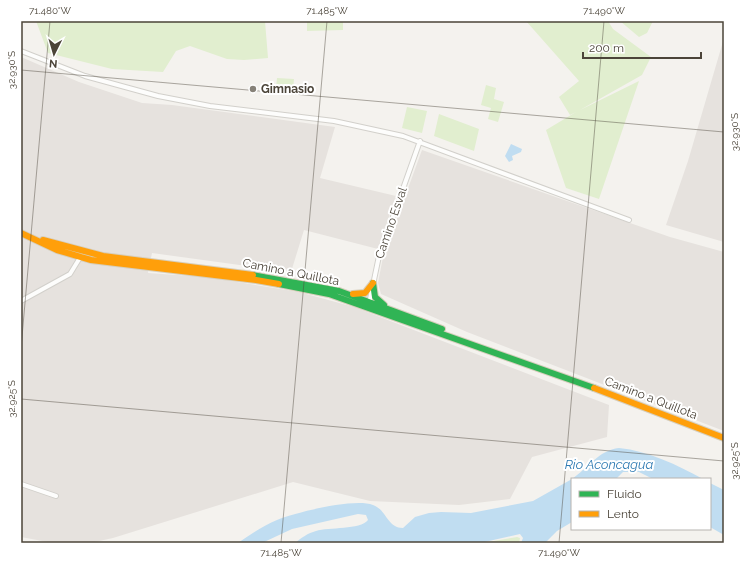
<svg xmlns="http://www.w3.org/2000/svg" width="745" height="564" viewBox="0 0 745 564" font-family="Raleway,sans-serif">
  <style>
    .industrial { fill: #e6e2de }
    .green { fill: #e1eecf }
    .water { fill: #c0ddf1 }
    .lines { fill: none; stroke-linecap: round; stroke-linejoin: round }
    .street-casing { stroke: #d2d0cb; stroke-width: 6 }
    .fast-casing { stroke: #d6cebb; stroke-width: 8 }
    .slow-casing { stroke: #d6cebb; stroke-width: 8 }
    .street { stroke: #fdfdfc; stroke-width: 4 }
    .fast { stroke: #30b455; stroke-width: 6 }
    .slow { stroke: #ff9f0a; stroke-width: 6 }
    .ticks { fill: none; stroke: #4b4439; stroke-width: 1; stroke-opacity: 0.45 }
    .poi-dot { fill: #868178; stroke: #fff; stroke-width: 1.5 }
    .labels { text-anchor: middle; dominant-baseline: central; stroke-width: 4; stroke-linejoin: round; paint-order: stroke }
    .poi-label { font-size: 12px; font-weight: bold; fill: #4b4439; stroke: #fff; text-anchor: start }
    .street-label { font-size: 12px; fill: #4b4439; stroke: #fff }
    .water-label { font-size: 13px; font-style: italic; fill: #2e7ab2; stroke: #fff }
    .neatline { fill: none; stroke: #4b4439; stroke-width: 1.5 }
    .ticks-label { font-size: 10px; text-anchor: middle; fill: #4b4439 }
  </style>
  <rect width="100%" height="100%" fill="#f4f2ee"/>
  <path class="industrial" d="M724 38V242L666 225 688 161Z
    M21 57 79 82 142 103 172 105 335 127 320 178 396 196 378 249 304 230 291 272 152 253 148 273 206 277 299 292 354 307 609 405 607 437 532 457 510 499 459 505 370 501 293 482 113 538 90 543H53L21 537Z
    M422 150 670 237 724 252V431L467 332 381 294 378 283 383 257Z"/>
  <path class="green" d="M36 21H265L268 58 244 60 227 59 190 46 176 51 163 72 112 69 48 53Z
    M307 21H343V30L307 31Z
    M526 21H608L613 29 651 57 642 75 580 110 639 81 599 199 566 188 546 130 576 112 570 115 559 97 579 81Z
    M620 21H653L647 33 639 37Z
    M277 78 294 79 293 90 276 88Z
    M486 85 496 88 494 99 504 102 498 122 488 119 491 108 481 105Z
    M407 107 427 111 422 133 402 128Z
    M439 114 479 129 474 151 434 136Z
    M517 537 520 538 519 543H482Z"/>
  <path class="water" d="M511 144 522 149 521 152 512 156 513 160 509 162 505 156Z
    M619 448C649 451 677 465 703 479H653L639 472H623L616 479H572C588 468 599 450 619 448Z
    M572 479V522L557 531 545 543H521L523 538 520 534 480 543H295C301 538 308 533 316 531 329 527 360 530 368 520L366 515 358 514 292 529 262 543H238C250 535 264 525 277 520 297 512 354 498 373 505 387 510 387 528 403 528L415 517 429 513 441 512 471 513 533 501Z
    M710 483 724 490V535L710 527Z"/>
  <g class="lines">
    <g class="street-casing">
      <path id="street" d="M21 51 85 76 158 96 210 106 334 121 403 136 629 220
        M21 301 70 274 81 256
        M369 304 379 256 420 141
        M21 484 56 496"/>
    </g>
    <g class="fast-casing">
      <path id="fast" d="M253 275 339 291 442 329
        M373 283 375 297 384 305
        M279 284 329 294 594 388"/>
    </g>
    <g class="slow-casing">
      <path id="slow" d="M21 233 57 250 91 260 256 280 279 284
        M43 240 103 256 253 275
        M353 294 365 293 373 283
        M594 388 724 438"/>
    </g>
    <use href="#street" class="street"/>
    <use href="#fast" class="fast"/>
    <use href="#slow" class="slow"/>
  </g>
  <path class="ticks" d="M21 70 724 132M21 348 50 21M21 399 724 461M281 543 327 21M559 543 604 21"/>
  <circle class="poi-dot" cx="253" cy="89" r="4"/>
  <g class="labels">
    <g class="poi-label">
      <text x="261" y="89">Gimnasio</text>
    </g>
    <g class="street-label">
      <text transform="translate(391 223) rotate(-71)">Camino Esval</text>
      <text transform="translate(291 272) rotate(11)">Camino a Quillota</text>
      <text transform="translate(651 398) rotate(21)">Camino a Quillota</text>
    </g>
    <g class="water-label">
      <text x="609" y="464">Rio Aconcagua</text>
    </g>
  </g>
  <rect width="745" height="564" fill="none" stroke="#ffffff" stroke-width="44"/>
  <rect x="571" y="478" width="140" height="52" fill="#ffffff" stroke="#b7b4b0"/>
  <rect x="579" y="491" width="20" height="6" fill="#30b455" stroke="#b7b4b0"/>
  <text x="607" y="498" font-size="12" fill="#4b4439">Fluido</text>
  <rect x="579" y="511" width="20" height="6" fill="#ff9f0a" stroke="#b7b4b0"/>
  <text x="607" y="518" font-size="12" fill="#4b4439">Lento</text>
  <g transform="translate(54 54) rotate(185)" stroke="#ffffff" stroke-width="3" paint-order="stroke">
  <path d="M0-3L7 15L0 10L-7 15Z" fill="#4b4439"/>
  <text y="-6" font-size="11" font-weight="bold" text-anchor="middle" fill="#4b4439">N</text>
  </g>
  <path d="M583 52v6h118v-6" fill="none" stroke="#4b4439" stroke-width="2"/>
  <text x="589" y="52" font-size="12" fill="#4b4439" stroke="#ffffff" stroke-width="3" paint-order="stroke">200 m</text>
  <rect x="22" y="22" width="701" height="520" class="neatline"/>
  <g class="ticks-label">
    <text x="50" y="14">71.480°W</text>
    <text x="327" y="14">71.485°W</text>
    <text x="604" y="14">71.490°W</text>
    <text transform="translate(11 70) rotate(-90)" y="4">32.930°S</text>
    <text transform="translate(734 132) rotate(-90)" y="4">32.930°S</text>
    <text transform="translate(11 399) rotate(-90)" y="4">32.925°S</text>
    <text transform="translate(734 461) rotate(-90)" y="4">32.925°S</text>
    <text x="281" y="556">71.485°W</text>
    <text x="559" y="556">71.490°W</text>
  </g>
</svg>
